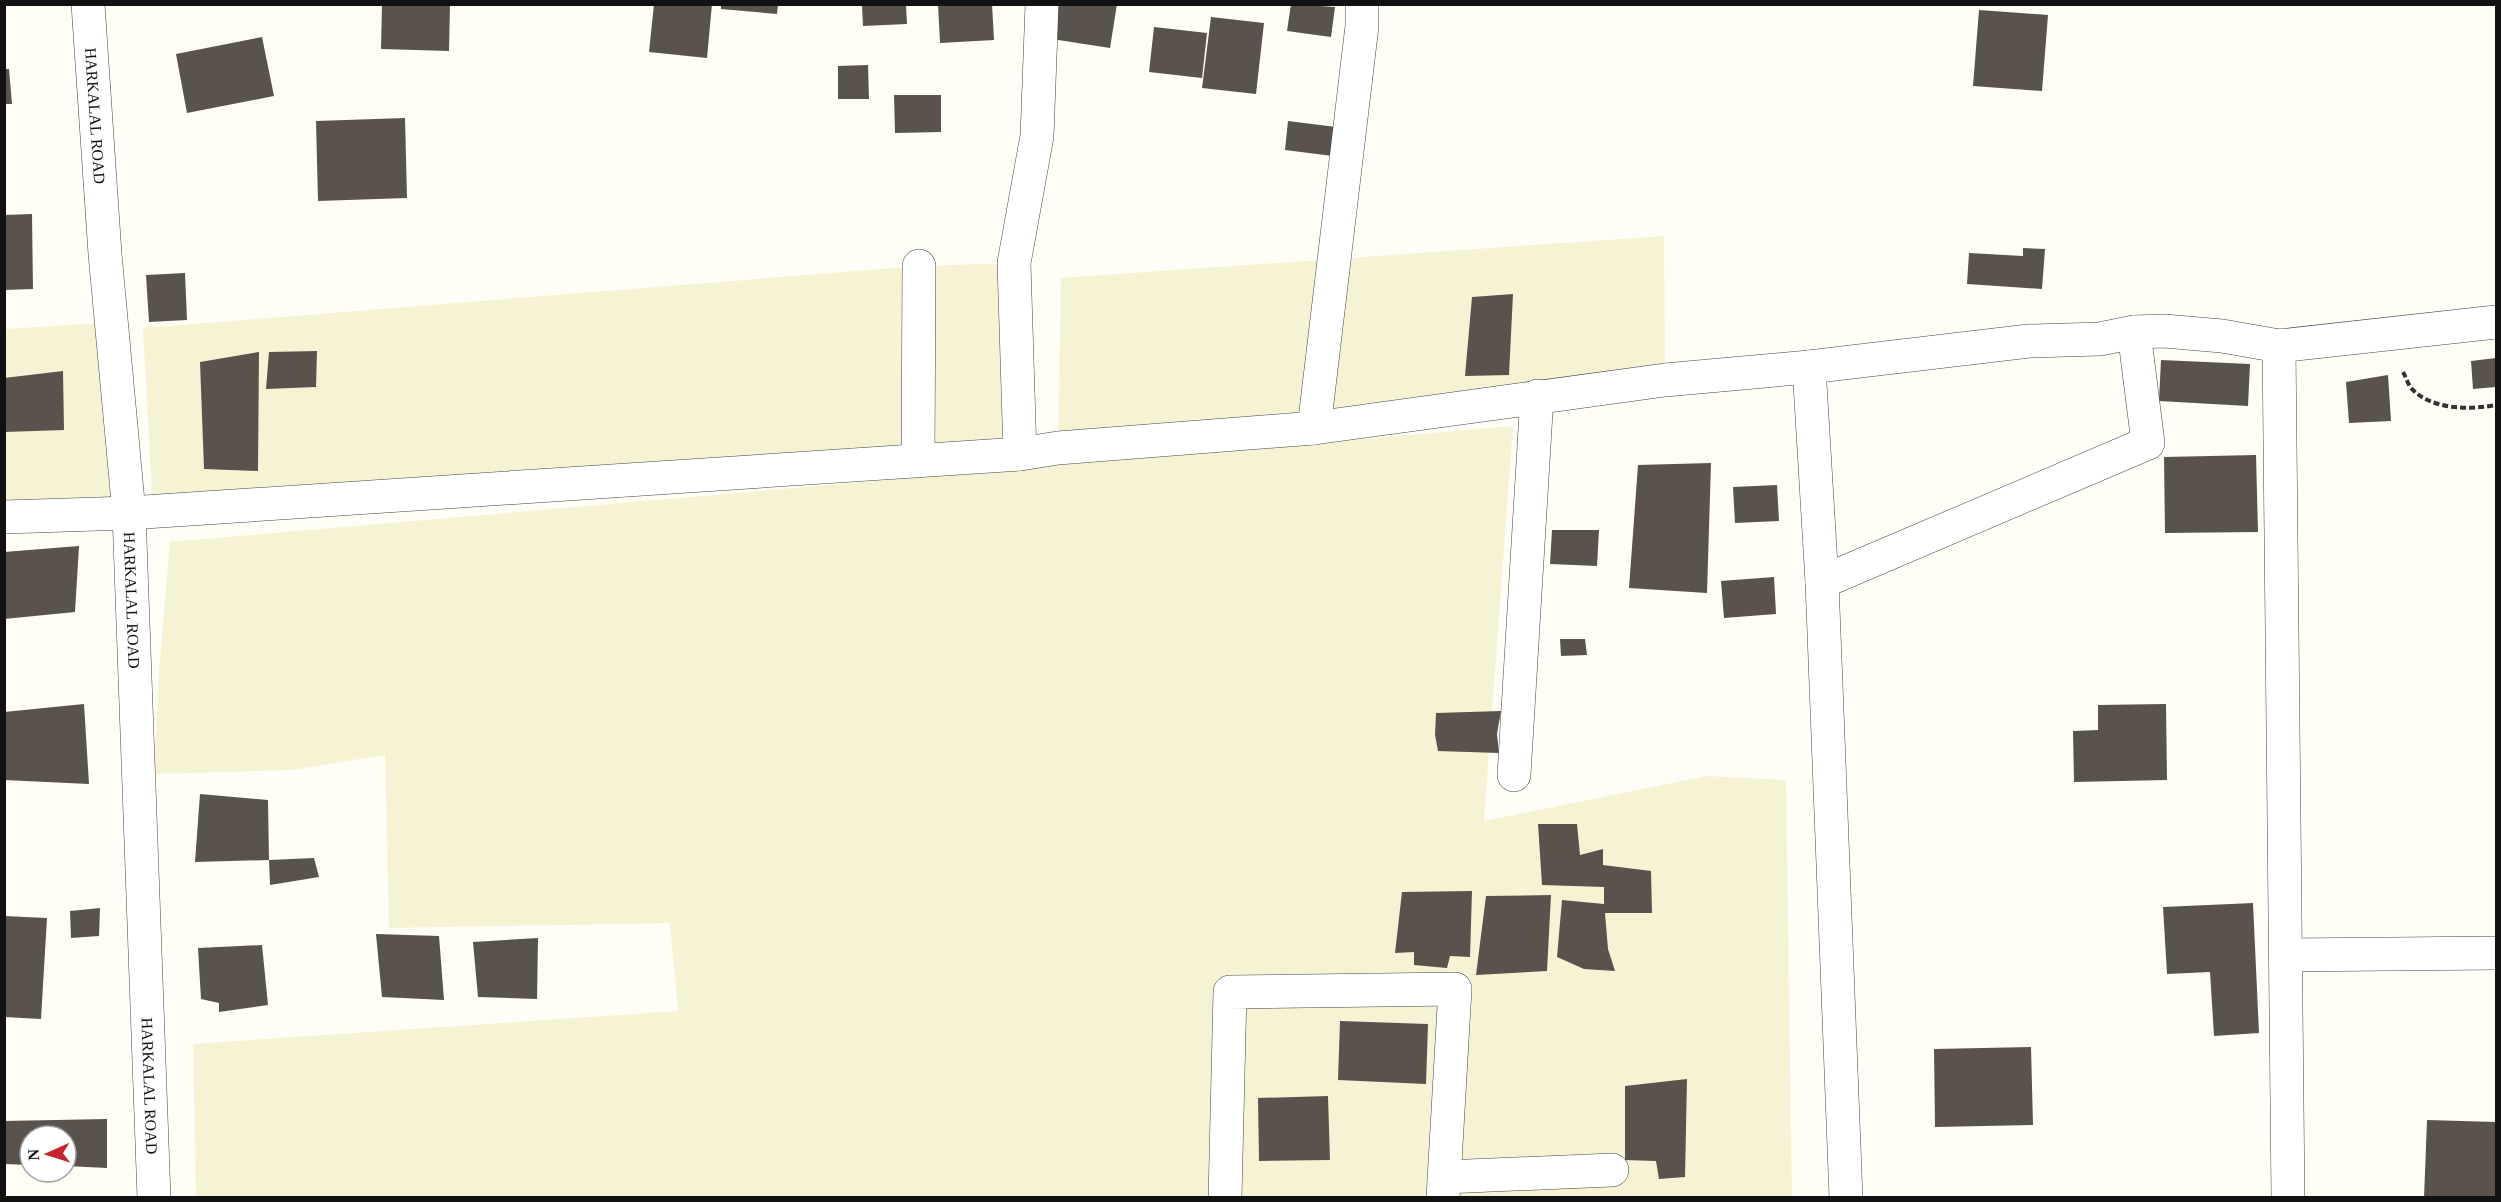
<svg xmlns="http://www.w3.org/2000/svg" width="2501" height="1202" viewBox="0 0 2501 1202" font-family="Georgia,serif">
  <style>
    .farmland { fill: #f6f3d4 }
    .building { fill: #5a524d }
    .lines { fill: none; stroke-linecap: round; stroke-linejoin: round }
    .street-casing { stroke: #444; stroke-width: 34 }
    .path { stroke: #333; stroke-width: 4; stroke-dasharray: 6 3; stroke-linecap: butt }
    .street { stroke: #fff; stroke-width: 33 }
    .labels { text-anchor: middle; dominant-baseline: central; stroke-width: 6; stroke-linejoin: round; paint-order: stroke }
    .street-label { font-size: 16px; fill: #111; stroke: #fff }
  </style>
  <rect width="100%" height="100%" fill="#fffdf5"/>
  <path class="farmland" d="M1664 236 1665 380 1058 448 1061 278Z
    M1014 263 1020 454 153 511 143 328 919 266Z
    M101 323 129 513 5 514V329Z
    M1513 426 1484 821 1707 776 1786 780 1792 1197H196L193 1044 678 1011 670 923 389 928 385 755 291 770 154 774 159 671 170 542Z"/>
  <path class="building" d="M382 4H450L449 51 381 49Z
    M654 4H712L707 58 649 52Z
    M721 4H778L777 14 721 9Z
    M938 4H992L994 40 940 43Z
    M1057 4H1117L1110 48 1052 39Z
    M1291 4 1335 7 1331 37 1287 31Z
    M862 5H906L907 24 863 26Z
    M1979 10 2048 15 2042 91 1973 86Z
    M1211 17 1264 23 1256 94 1202 88Z
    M1154 27 1207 33 1202 78 1149 72Z
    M262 37 274 96 187 113 176 54Z
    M868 65 869 99H838V66Z
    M4 69H9L12 104H4Z
    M894 95H941V132L895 133Z
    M405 118 407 198 318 201 316 121Z
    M1288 121 1336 127 1333 156 1285 150Z
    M32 214 33 289 4 290V215Z
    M2023 248 2045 249 2042 289 1967 284 1969 253 2023 256Z
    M185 273 187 320 149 322 146 275Z
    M1513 294 1509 375 1465 376 1472 297Z
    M317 351 316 387 266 389 269 352Z
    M259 352 258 471 204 469 200 362Z
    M2496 358V387L2473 389 2471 361Z
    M2161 360 2250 364 2248 406 2159 401Z
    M63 371 64 430 4 432V378Z
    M2388 375 2391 421 2349 423 2346 382Z
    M2256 455 2258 532 2165 533 2164 457Z
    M1711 463 1707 593 1629 588 1638 465Z
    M1777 485 1779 521 1735 523 1733 487Z
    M1552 530H1599L1597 566 1550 564Z
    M79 546 75 612 4 619V552Z
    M1774 577 1776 614 1724 618 1721 581Z
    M1560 639H1585L1587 655 1561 656Z
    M84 704 89 784 4 780V712Z
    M2166 704 2167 780 2074 782 2073 731 2098 730V705Z
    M1501 711 1497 734 1499 753 1438 751 1435 735 1436 713Z
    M200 794 268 800 269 860 195 862Z
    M1538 824H1577L1580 855 1603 849V865L1651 871 1652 913H1605L1608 949 1615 971 1584 969 1557 957 1562 900 1604 904V887L1542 885Z
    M314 858 319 877 270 885 269 860Z
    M1472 891 1470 957 1450 956 1447 968 1414 965V952L1395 953 1402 892Z
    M1551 895 1547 971 1476 975 1486 896Z
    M2253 903 2259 1033 2214 1036 2210 972 2167 974 2163 907Z
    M100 908 99 936 71 938 70 911Z
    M4 916 47 918 41 1019 4 1017Z
    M376 934 439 936 444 1000 382 997Z
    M538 938 537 999 478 997 473 942Z
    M262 945 268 1005 219 1012V1003L201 999 198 948Z
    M1340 1021 1428 1024 1426 1084 1338 1080Z
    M2031 1047 2033 1125 1935 1127 1934 1049Z
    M1687 1079 1685 1177 1659 1179 1656 1161 1625 1160V1086Z
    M1328 1096 1330 1160 1259 1161 1258 1098Z
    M107 1119V1168L66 1166V1136H30V1165L4 1164V1121Z
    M2427 1120 2496 1122V1198H2424Z"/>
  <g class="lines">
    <g class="street-casing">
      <g id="street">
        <path id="s1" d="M88 4 105 254 129 513 154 1198"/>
        <path d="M2279 346 2288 1198"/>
        <path d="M1809 367 1822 582 1846 1198"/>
        <path d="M1314 428 1362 26V4"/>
        <path d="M1020 454 1014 263 1037 136 1042 4"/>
        <path d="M918 460 919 266"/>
        <path d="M4 517 129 513 1020 454 1058 448 1314 428 1665 380 1809 367 2029 341 2100 339 2134 332 2164 331 2222 336 2279 346 2496 322"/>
        <path d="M1822 582 2148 443 2134 332"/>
        <path d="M1514 775 1537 396"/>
        <path d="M2286 955 2496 953"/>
        <path d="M1445 1177 1612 1170"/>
        <path d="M1225 1198 1230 992 1455 989 1443 1198"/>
      </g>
    </g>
    <path class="path" d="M2403 372C2406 377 2408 385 2412 389 2432 410 2470 410 2496 405"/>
    <use href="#street" class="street"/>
  </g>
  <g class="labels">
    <g class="street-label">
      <text stroke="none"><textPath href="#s1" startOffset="112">HARKALAL ROAD</textPath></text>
      <text stroke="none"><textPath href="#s1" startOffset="598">HARKALAL ROAD</textPath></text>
      <text stroke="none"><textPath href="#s1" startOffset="1084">HARKALAL ROAD</textPath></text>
    </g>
  </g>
  <rect width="2501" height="1202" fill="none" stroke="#111111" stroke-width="12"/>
  <g transform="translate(48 1154) rotate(267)"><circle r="28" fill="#ffffff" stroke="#a0a0a0" stroke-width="1.5"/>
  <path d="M0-4.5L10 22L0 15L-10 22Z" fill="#c4262e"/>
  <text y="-9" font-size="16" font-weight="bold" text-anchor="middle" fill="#111111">N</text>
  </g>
</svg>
